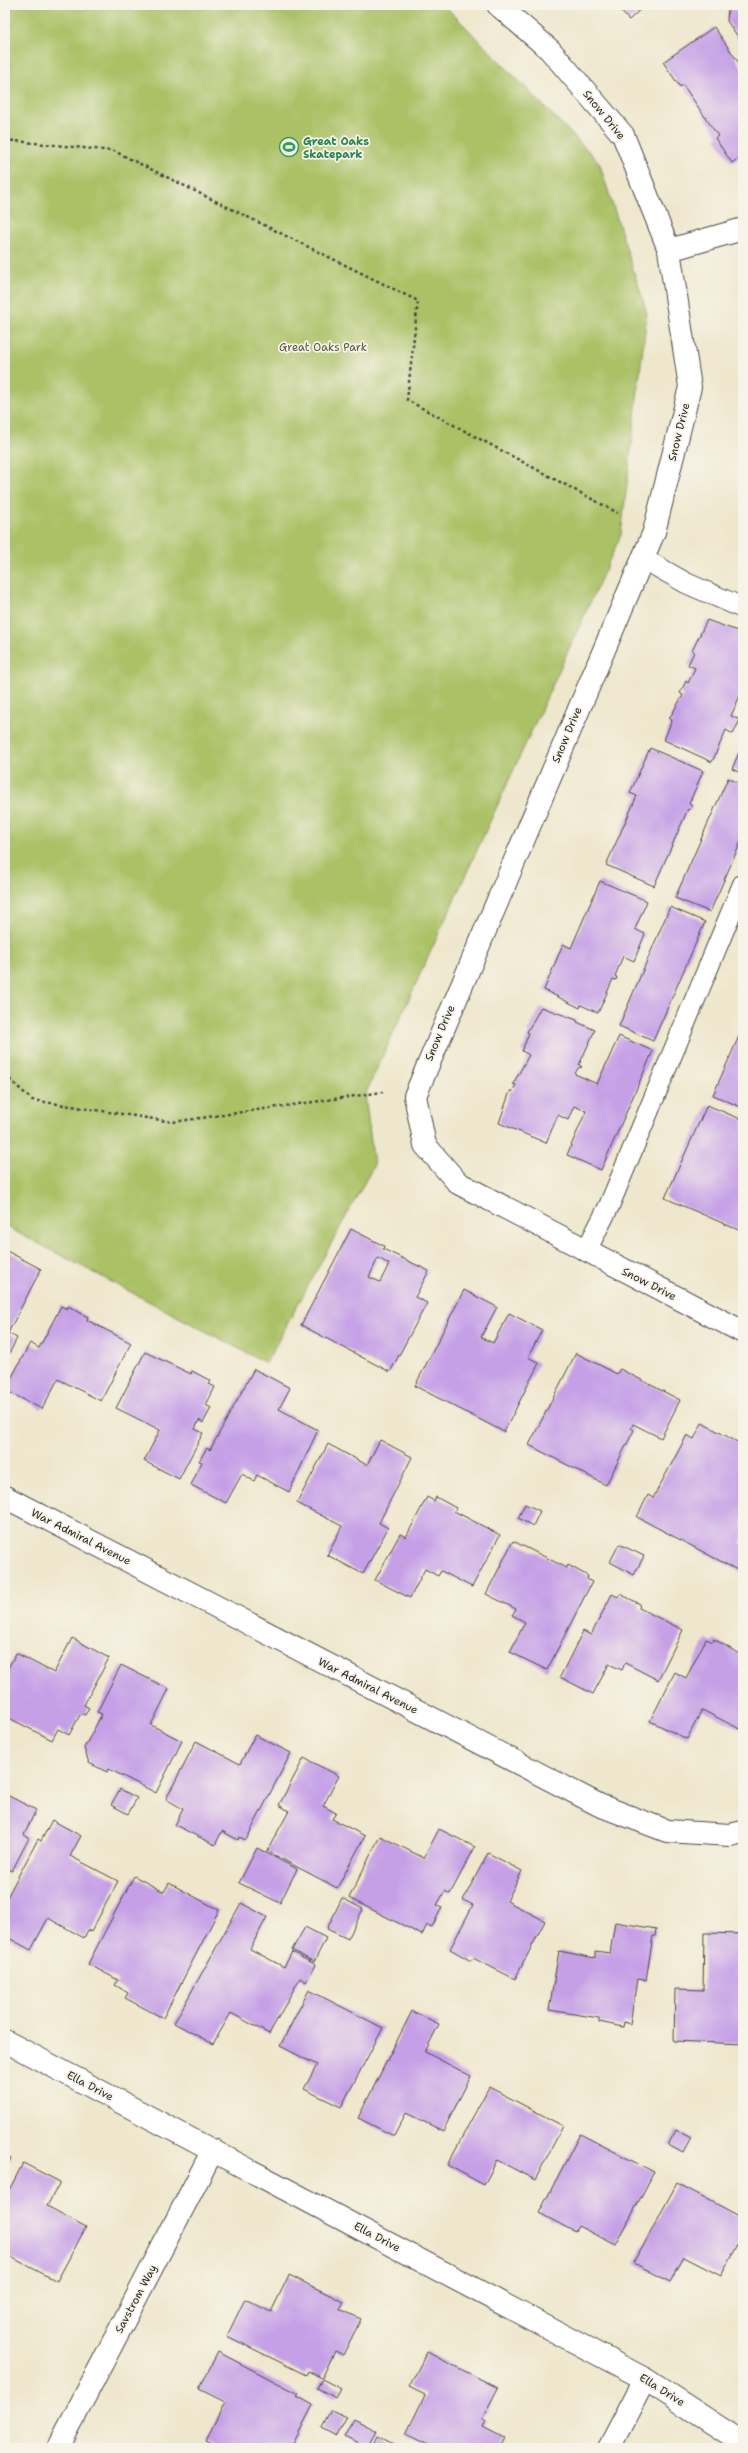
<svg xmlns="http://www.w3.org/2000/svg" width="748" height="2453" viewBox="0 0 748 2453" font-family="'Shantell Sans',sans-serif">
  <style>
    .green { fill: #aac166; stroke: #6a7648 }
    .building { fill: #c6a0e7; fill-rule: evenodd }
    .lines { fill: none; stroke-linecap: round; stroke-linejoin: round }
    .service-casing { stroke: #484743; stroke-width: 22 }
    .minor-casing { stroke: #484743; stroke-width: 24 }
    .path { stroke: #484743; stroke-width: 2.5; stroke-dasharray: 3 3; stroke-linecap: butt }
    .service { stroke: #fff; stroke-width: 20 }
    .minor { stroke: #fff; stroke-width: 22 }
    .labels { text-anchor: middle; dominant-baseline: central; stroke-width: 3.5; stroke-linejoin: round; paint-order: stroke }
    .street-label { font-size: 11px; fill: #2b2b2b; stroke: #f7f3e8 }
    .leisure-label { font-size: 11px; font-weight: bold; fill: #27864d; stroke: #f7f3e8; text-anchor: start }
    .park-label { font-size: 11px; fill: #51583d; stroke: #f7f3e8 }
  </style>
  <rect width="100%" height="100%" fill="#f7f3e8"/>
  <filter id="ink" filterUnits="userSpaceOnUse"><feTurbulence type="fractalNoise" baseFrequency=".025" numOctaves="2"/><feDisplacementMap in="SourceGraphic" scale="8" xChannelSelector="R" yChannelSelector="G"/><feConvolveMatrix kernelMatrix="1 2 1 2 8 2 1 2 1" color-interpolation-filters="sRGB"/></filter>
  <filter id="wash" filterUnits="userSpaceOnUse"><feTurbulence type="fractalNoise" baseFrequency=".012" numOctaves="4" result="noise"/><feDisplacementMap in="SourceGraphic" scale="16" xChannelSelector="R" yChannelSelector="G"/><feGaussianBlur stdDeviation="0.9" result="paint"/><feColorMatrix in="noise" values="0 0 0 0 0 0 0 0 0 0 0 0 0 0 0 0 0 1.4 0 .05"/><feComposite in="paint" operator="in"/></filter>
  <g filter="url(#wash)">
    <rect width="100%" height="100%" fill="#efe7cd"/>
    <path class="green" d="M5 5H444L599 162 647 313 621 535 365 1095 374 1165 266 1363 5 1226Z"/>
    <g id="blocks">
      <path class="building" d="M615 5H645L629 20Z
        M728 9 743 10V44L727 21Z
        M714 27 743 69V155L732 163 715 138 718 136 683 85 680 87 663 62Z
        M707 620 743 633V689L731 716 740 720 733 734 726 730 712 762 664 740 672 720 669 719 683 695 680 693 686 681 688 683 695 668 688 665 694 652 692 651Z
        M743 743V774L732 769Z
        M650 748 703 771 689 804 692 806 690 810 688 809 654 886 606 865 637 796 630 793Z
        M728 778 743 785V837L710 912 675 898Z
        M600 881 647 901 635 929 645 934 634 961 623 956 615 976 617 977 616 980 613 979 598 1013 581 1005 580 1008 544 990 563 944 571 948Z
        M670 907 705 922 653 1041 619 1026Z
        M541 1007 577 1020V1022L595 1030 579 1065 582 1067 578 1068 575 1074 597 1084 619 1036 653 1051 601 1170 567 1155 586 1111 574 1106 568 1120 558 1115 546 1143 499 1123 510 1091 512 1092 516 1085 513 1084 529 1055 522 1051 529 1033 527 1032Z
        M743 1027V1108L713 1095Z
        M707 1105 743 1120V1232L665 1198Z
        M351 1229 384 1246 383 1249 429 1271 415 1297 427 1303 390 1372 301 1325ZM378 1258 389 1264 380 1282 369 1277Z
        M5 1250 41 1269 8 1333 17 1338 5 1362Z
        M464 1290 497 1307 481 1337 493 1343 509 1313 542 1330 528 1357 539 1363 504 1432 415 1386Z
        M61 1306 67 1309 68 1306 88 1317 87 1320 131 1343 101 1401 58 1379 42 1409 5 1390 30 1343 39 1348Z
        M145 1352 191 1374 192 1371 211 1381 209 1384 215 1387 206 1405 211 1408 203 1423 199 1420 195 1429 203 1433 179 1479 144 1461 160 1430 116 1408Z
        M576 1353 617 1374 620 1369 680 1400 661 1438 633 1424 631 1428 634 1430 606 1485 529 1445Z
        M254 1369 290 1388 279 1409 318 1430 289 1492 257 1475 254 1481 242 1474 226 1503 191 1485 202 1462 199 1461 207 1448 210 1450Z
        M702 1423 743 1445V1537L740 1543 743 1544V1568L741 1572 637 1517 648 1495 653 1498 687 1435 694 1439Z
        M380 1440 412 1457 379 1523 388 1528 363 1574 327 1555 342 1526 297 1503 328 1444 367 1465Z
        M427 1497 434 1501 436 1497 456 1508 454 1511 500 1535 472 1587 441 1571 438 1576 425 1569 410 1598 375 1580 400 1534 406 1537Z
        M525 1504 540 1511 533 1526 518 1518Z
        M513 1541 567 1568 568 1565 588 1576 587 1579 592 1582 547 1670 510 1652 525 1622 512 1615 516 1609 486 1594Z
        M619 1544 644 1556 634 1575 610 1562Z
        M612 1594 618 1597 620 1594 640 1604 639 1608 683 1630 658 1680 625 1663 622 1670 609 1664 593 1694 560 1677 583 1631 591 1635Z
        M72 1638 109 1658 84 1705 89 1708 85 1715 81 1713 69 1735 58 1729 52 1740 5 1716V1669L7 1670 16 1653 54 1673Z
        M706 1639 713 1642 714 1639 743 1656V1728L742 1730 702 1710 687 1739 650 1721 675 1672 686 1678Z
        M121 1665 169 1689 151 1725 182 1741 156 1793 109 1769 107 1772 89 1763 84 1748 102 1714 97 1712Z
        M255 1735 291 1753 246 1840 239 1837 238 1840 222 1831 215 1845 175 1825 183 1809 166 1799 196 1741 240 1764Z
        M304 1758 339 1776 323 1806 336 1813 332 1819 365 1836 337 1888 267 1851 289 1811 279 1805Z
        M120 1789 137 1798 128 1814 111 1805Z
        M5 1794 36 1810 24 1835 29 1838 12 1871 9 1869 5 1878Z
        M52 1820 81 1836 70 1856 118 1881 91 1932 88 1930 84 1938 48 1918 31 1950 5 1936V1901L38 1839 41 1841Z
        M439 1829 475 1847 450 1894 445 1891 437 1905 442 1907 432 1927 427 1925 422 1935 349 1898 380 1836 424 1858Z
        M257 1848 297 1869 280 1903 239 1883Z
        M488 1853 522 1871 507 1901 545 1921 515 1979 473 1958 471 1961 450 1949 473 1905 463 1900Z
        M134 1876 164 1892 169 1883 219 1910 163 2018 125 1998 128 1993 115 1985 118 1980 88 1964Z
        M342 1898 363 1909 348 1939 327 1929Z
        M241 1903 267 1917 250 1949 284 1967 292 1952 316 1965 306 1982 300 1978 269 2034 231 2013 213 2044 174 2023Z
        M615 1922 656 1929 655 1936H653L646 1980 637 1979 630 2024 624 2022 623 2027 599 2022V2018L549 2010 559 1951 595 1958V1951L610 1953Z
        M305 1927 326 1938 314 1962 292 1950Z
        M704 1933 743 1934V2044L674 2041 675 1989 703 1990Z
        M309 1990 383 2028 341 2107 304 2089 317 2065 280 2046Z
        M412 2011 439 2024 425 2052 471 2076 443 2131 406 2113 394 2136 358 2118Z
        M489 2087 563 2126 535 2180 497 2160 484 2185 447 2165Z
        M676 2130 691 2138 683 2153 668 2145Z
        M580 2134 654 2172 616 2245 578 2226 575 2232 539 2213Z
        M5 2155 11 2158 5 2170Z
        M23 2163 60 2182 47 2206 86 2227 57 2281 5 2254V2198Z
        M677 2183 743 2218V2235L721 2276 684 2257 670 2282 634 2263Z
        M289 2275 344 2302 340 2309 361 2319 343 2355 335 2351 322 2378 308 2371 306 2375 227 2336 245 2299 271 2312Z
        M218 2352 299 2394 297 2396 313 2405 291 2448H221L206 2440 225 2402 199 2389Z
        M427 2352 498 2388 482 2419 486 2421 483 2427 504 2438 499 2448H434L406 2434 425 2395 409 2387Z
        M322 2379 341 2389 336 2398 317 2388Z
        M331 2410 347 2417 337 2436 322 2428Z
        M354 2419 377 2431 368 2448 344 2437Z
        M378 2436 401 2448H372Z"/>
    </g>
  </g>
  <g filter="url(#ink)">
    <use href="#blocks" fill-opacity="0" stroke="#484743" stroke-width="1"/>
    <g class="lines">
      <g class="service-casing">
        <path id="service" d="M642 558 686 583 743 608
          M586 1251 609 1206 743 884"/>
      </g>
      <g class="minor-casing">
        <path id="minor" d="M498 5 550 50 623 135 669 250 690 387 654 532 415 1096 425 1145 458 1183 743 1332
          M669 250 743 229
          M5 1497 599 1805 667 1831 730 1835 743 1832
          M5 2041 645 2379 743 2443
          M58 2448 213 2150
          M609 2448 645 2379"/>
      </g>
      <path class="path" d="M5 140 114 151 418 301 407 400 618 513
        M5 1075 32 1100 173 1122 383 1092"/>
      <use href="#service" class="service"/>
      <use href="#minor" class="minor"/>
    </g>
  </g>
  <defs>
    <g id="stadium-ring" transform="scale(1)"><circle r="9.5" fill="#f7f3e8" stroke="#2e9e5b" stroke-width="1.5"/><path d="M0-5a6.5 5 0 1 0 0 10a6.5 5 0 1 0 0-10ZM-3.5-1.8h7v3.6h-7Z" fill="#2e9e5b"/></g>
  </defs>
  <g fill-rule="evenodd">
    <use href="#stadium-ring" x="289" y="147"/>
  </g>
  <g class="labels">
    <g class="street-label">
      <text transform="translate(604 115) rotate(51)">Snow Drive</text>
      <text transform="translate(679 432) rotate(-76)">Snow Drive</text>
      <text transform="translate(567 735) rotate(-67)">Snow Drive</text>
      <text transform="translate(440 1033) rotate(-67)">Snow Drive</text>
      <text transform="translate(649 1284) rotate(27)">Snow Drive</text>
      <text transform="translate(81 1537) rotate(27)">War Admiral Avenue</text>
      <text transform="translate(368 1686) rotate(27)">War Admiral Avenue</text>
      <text transform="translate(90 2086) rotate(28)">Ella Drive</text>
      <text transform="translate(377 2237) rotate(28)">Ella Drive</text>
      <text transform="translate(136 2299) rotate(-62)">Savstrom Way</text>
      <text transform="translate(662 2390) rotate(32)">Ella Drive</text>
    </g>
    <g class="leisure-label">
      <text x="303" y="141">Great Oaks<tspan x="303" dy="13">Skatepark</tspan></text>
    </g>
    <g class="park-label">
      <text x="323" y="347">Great Oaks Park</text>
    </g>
  </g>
  <rect width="748" height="2453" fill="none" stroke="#f7f3e8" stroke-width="20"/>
</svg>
